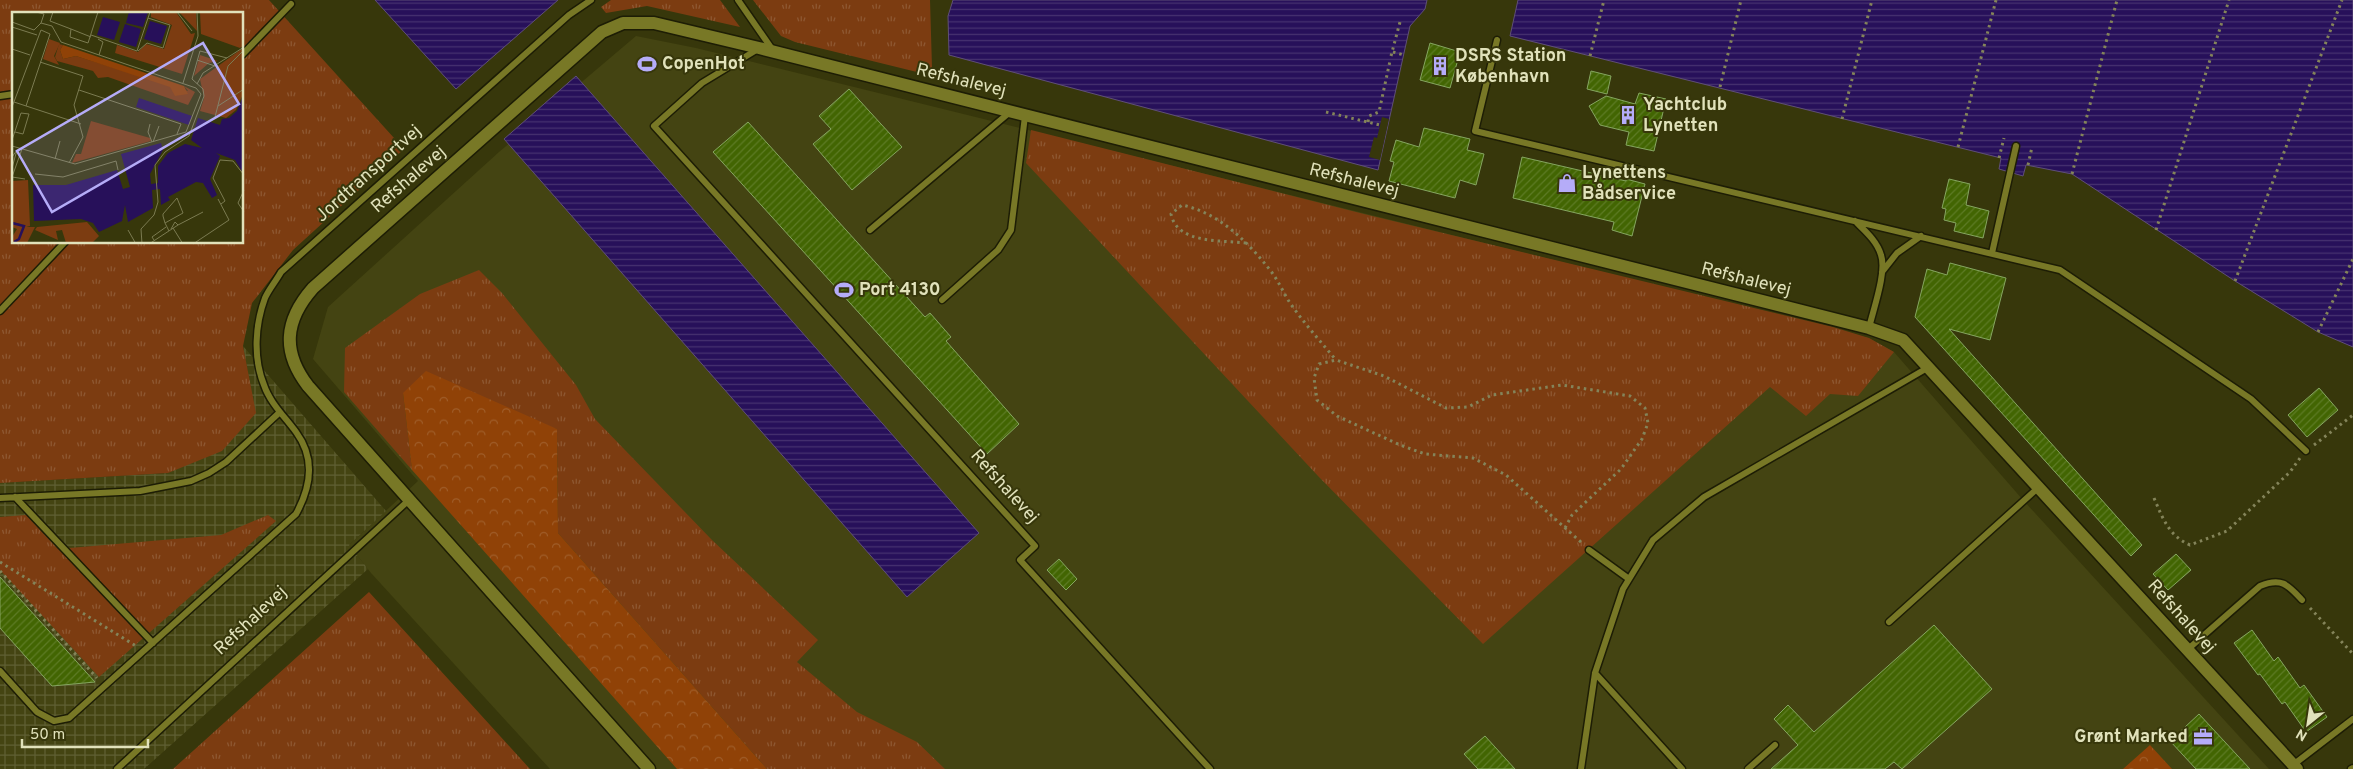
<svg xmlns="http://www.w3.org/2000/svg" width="2353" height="769" viewBox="0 0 2353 769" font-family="Overpass,sans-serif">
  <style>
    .built { fill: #444412 }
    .industrial { fill: url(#industrial-grid) }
    .grass { fill: url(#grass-tufts); fill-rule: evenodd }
    .forest { fill: url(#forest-crowns) }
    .water { fill: url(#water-rules); stroke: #5f4f77 }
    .pier { fill: #37370b }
    .building { fill: url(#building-hatch); stroke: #85a660 }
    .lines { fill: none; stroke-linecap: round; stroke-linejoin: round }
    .service-casing { stroke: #1d1d05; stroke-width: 9 }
    .minor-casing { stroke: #1d1d05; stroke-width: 15 }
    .path { stroke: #84845a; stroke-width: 3; stroke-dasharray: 2.5 4; stroke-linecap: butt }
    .service { stroke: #787826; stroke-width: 6 }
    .minor { stroke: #787826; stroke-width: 12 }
    .labels { text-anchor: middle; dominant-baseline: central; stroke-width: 4; stroke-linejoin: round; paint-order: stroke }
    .poi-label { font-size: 18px; font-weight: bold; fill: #e1e2bb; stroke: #37370b; text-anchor: start }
    .street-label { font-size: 18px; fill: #e1e2bb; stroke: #37370b }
    .inset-river { fill: none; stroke: #27105a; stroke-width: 2.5 }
    .inset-road { fill: none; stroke: #7b7b51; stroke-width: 1 }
    .view { fill: #b5acf8; fill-opacity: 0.15; stroke: #b5acf8; stroke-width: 2.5 }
    .inset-edge { fill: none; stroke: #e1e2bb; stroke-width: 2.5 }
  </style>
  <defs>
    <pattern id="industrial-grid" width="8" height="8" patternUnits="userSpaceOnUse" patternTransform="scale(1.25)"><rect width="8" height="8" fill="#444412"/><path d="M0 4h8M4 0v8" fill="none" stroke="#5f5f33"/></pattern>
    <pattern id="grass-tufts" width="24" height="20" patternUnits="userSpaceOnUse" patternTransform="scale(1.25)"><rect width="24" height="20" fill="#7c3c11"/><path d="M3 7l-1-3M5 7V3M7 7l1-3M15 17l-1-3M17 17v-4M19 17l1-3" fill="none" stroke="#8e5832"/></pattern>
    <pattern id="forest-crowns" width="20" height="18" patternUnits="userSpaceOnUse" patternTransform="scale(1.25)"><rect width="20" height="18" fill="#904207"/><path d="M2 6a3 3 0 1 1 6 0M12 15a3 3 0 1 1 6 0" fill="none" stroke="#9f5d29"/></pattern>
    <pattern id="water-rules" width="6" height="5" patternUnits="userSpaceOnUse" patternTransform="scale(1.25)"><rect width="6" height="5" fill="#27105a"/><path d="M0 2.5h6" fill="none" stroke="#463270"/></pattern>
    <pattern id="building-hatch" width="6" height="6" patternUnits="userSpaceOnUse" patternTransform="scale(1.25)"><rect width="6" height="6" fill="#426502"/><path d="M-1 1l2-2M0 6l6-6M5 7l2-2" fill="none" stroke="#5d7b25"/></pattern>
  </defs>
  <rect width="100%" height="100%" fill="#37370b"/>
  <path class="built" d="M636 36 696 48 1869 338 1894 352 2023 500 2269 769H550L371 573 349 545 418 481 313 359 328 307 499 152Z"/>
  <path class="industrial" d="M243 346 386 511 349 545 368 569 144 769H0V483L168 473 255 412Z"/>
  <path class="grass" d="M0 0H269L404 149 293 250 252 303 243 346 256 413 222 451 168 473 0 483ZM14 14H242V242H14Z
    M611 0H720L740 27 647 6 606 13 601 7Z
    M753 0H930L932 68 921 73 795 42 781 36Z
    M1031 130 1364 214 1833 327 1869 338 1894 352 1858 396 1830 394 1806 416 1770 387 1483 644 1318 476 1026 163Z
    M479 270 502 293 576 385 595 419 712 540 818 640 797 662 857 712 917 742 945 769H767L558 533 557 429 403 393 412 470 344 392 345 348 420 294Z
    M26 515 58 549 221 535 268 515 276 521 99 677 0 570V517Z
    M369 592 530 769H173Z"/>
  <path class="forest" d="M426 371 557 429 558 533 767 769H677L412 470 403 393Z
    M2150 745 2172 769H2123Z"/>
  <path class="water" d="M375 0H558L456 89Z
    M953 0H1427L1425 9 1410 26 1378 170 949 55 948 16Z
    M1518 0H2353V347L2318 332 2235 281 2072 174 2026 165 2023 176 1999 169 2001 158 1510 36Z
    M576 76 979 533 907 597 504 139Z"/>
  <path class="pier" d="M1382 117 1389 119 1380 160 1369 157 1374 137 1377 138Z"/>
  <path class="building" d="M1430 43 1460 52 1450 88 1420 80Z
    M1591 71 1611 76 1607 94 1587 89Z
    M849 89 902 147 852 190 813 144 831 129 819 116Z
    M1639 93 1666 99 1654 151 1626 145 1629 132 1600 125 1589 106 1606 96 1635 104Z
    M748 122 925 317 930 313 951 337 946 341 1019 424 987 454 713 152Z
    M1424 128 1470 139 1467 150 1484 154 1476 185 1460 180 1455 198 1389 181 1394 162 1390 161 1396 140 1419 147Z
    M1522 157 1626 181V179L1645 184 1632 236 1612 230 1614 222 1513 198Z
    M1949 179 1970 184 1966 205 1989 211 1983 238 1954 231 1956 223 1944 220 1946 209 1942 208Z
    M1950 263 2006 278 1990 340 1949 329 2142 545 2131 556 1915 317 1927 269 1947 275Z
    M2319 388 2338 410 2307 437 2288 415Z
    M2176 554 2191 570 2168 590 2153 574Z
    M1059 559 1077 579 1066 590 1047 570Z
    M0 577 95 682 52 686 0 628Z
    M1934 625 1992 689 1902 769 1894 762 1885 769H1771L1798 745 1774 719 1788 705 1814 732Z
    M2252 630 2274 661 2278 657 2300 688 2304 685 2327 717 2306 732 2285 702 2282 704 2260 674 2258 675 2234 643Z
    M2199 714 2250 769H2196L2170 741Z
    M1485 736 1515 769H1478L1464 754Z"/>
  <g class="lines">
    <g class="service-casing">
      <path id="service" d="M738 0 772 49
        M1497 40 1475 131 2060 270 2251 399 2306 451
        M758 49 702 83 654 126 1035 546 1020 560 1210 769
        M242 55 291 4
        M0 96 14 94
        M1855 221C1865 231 1877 241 1881 255 1887 272 1873 310 1869 328
        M870 230 1010 112
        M1992 253 2016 146
        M1882 272 1897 253 1921 236
        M942 300 998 250 1011 230 1025 116
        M0 311 65 242
        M15 497 153 643
        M0 498 140 491 191 481 209 473 226 462 280 412
        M1589 550 1629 579
        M1889 622 2039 487
        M2187 650 2260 586C2282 577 2288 585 2302 600
        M0 671 37 712 54 721 69 718 296 514C311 487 316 459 296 432 285 417 270 403 264 385 253 358 255 325 265 298 269 289 276 281 281 272L569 15 591 0
        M1595 673 1682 769
        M2293 765 2353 719
        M117 769 409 500
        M1581 769 1595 673 1623 589 1653 540 1704 497 1929 367
        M1748 769 1775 745
        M2351 769 2353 768"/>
    </g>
    <g class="minor-casing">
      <path id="minor" d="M649 769 308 386C282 352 284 321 313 288L602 32 623 23H654L759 48 1869 328 1903 340 2297 769"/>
    </g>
    <path class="path" d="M1393 52 1404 55
      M1391 56 1400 22
      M1590 56 1604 0
      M1720 87 1741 0
      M1326 112 1380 125
      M1842 119 1872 0
      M1368 122 1369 116 1379 112 1390 61
      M1958 147 1996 0
      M1999 158 2004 138
      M2028 165 2032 147
      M2072 174 2117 0
      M2156 230 2229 0
      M1246 243C1221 240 1177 244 1171 214L1182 205C1219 213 1247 241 1270 270 1278 280 1283 292 1290 303 1304 323 1320 341 1336 360
      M2235 281 2342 0
      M2318 332 2353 259
      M2314 445 2353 415
      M2154 498C2163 519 2169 536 2190 545L2227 531 2290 472 2300 458
      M1565 528 1572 515 1621 469 1642 439 1648 423 1645 408 1630 396 1562 385 1492 395 1468 407 1446 408 1384 376 1336 360 1319 364 1314 378 1317 400 1337 416 1400 445 1425 454 1473 458 1506 475 1582 543
      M0 562 136 646
      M0 571 97 678
      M2310 608 2353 654"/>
    <use href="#service" class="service"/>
    <use href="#minor" class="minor"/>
  </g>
  <defs>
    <g id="stadium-bare" transform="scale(1.5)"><path d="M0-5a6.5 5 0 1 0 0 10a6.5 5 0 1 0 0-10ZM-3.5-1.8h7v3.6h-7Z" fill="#b5acf8" stroke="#37370b" stroke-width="2.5" paint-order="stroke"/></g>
    <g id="building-bare" transform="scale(1.5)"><path d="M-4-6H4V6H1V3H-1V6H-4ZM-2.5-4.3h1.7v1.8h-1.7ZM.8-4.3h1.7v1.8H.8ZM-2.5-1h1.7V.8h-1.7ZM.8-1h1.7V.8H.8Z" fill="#b5acf8" stroke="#37370b" stroke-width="2.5" paint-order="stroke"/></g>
    <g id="shop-bare" transform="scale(1.5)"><path d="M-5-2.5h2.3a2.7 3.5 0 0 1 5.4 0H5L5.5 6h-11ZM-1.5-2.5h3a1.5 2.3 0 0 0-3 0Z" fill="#b5acf8" stroke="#37370b" stroke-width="2.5" paint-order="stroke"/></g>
    <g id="office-bare" transform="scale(1.5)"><path d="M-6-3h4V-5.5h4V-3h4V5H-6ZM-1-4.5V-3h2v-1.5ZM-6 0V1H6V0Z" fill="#b5acf8" stroke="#37370b" stroke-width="2.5" paint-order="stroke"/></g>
  </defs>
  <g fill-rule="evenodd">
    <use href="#stadium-bare" x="647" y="64"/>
    <use href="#building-bare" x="1440" y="66"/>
    <use href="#building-bare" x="1628" y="115"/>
    <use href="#shop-bare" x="1567" y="183"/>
    <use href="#stadium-bare" x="844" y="290"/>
    <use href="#office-bare" x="2203" y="737"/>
  </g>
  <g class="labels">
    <g class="poi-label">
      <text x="1455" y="56">DSRS Station<tspan x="1455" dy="21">København</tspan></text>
      <text x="662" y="64">CopenHot</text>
      <text x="1643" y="105">Yachtclub<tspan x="1643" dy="21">Lynetten</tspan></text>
      <text x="1582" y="173">Lynettens<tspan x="1582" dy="21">Bådservice</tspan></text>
      <text x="859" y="290">Port 4130</text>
      <text x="2188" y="737" text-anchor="end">Grønt Marked</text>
    </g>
    <g class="street-label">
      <text transform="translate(961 81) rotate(14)">Refshalevej</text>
      <text transform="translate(369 174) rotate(-42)">Jordtransportvej</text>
      <text transform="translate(409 180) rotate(-41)">Refshalevej</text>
      <text transform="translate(1354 181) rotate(14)">Refshalevej</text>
      <text transform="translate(1746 280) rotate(14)">Refshalevej</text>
      <text transform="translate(1004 487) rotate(48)">Refshalevej</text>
      <text transform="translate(2181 617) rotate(48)">Refshalevej</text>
      <text transform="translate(251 621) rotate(-43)">Refshalevej</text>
    </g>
  </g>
  <g transform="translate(12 12)">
    <rect width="231" height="231" fill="#37370b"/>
    <path d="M139 0H164L179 22 183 21 170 62 103 41 105 33 126 40 134 32 152 37 160 13 139 5ZM167 0H184L185 19ZM188 0H231V34L228 36 189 22ZM47 32 51 33 48 38 51 47 64 44 176 79 172 74 183 80 176 93 96 65 86 66 81 59 45 49 43 45ZM231 36V82L224 98 214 106 188 99 192 86 188 67ZM188 43 206 49 197 51 182 64ZM79 109 138 126 139 129 60 151 64 142H69ZM16 168 18 214 14 215H23L15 231H1L0 225 5 217 0 215V211L13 213 0 210V169ZM75 210 87 224 80 231H54L50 218 44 219 46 228 23 218 25 215Z" fill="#7c3c11"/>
    <path d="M51 33 172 74 176 82 163 84 158 75 64 44 51 47 48 38Z" fill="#904207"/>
    <path d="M37 27 48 31 42 44 47 53 31 47Z" fill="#7c3c11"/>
    <path d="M117 0H136L131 15 114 11ZM91 5 108 10 102 28 85 23ZM138 9 155 14 149 32 132 27ZM113 12 129 17 124 35 107 30ZM231 84V161L223 148 204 141 208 144 198 167 205 183 200 186 191 171 184 170 156 185 158 188 149 193 148 177 140 178 141 196 116 210 113 193 110 209 87 220 81 211 69 207 22 209 21 173H54L105 158 111 177 118 175 109 142 149 131 151 138 138 162 139 172 146 171V154L156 141 173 132 190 136 179 128 186 106 208 113 210 107 217 106 225 99ZM127 86 180 104 177 113 124 95Z" fill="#27105a"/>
    <path class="inset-river" d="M0 211 12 214 7 227 2 230"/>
    <path class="inset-road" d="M24 0 32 2 29 11M41 0 38 9 59 17 58 25 76 31 86 0M165 0 180 19M0 10 22 18 29 11 40 14 49 30 184 76 189 82 174 120 63 152 0 134M0 15 25 23M59 17 79 25M79 23 125 39 138 0M86 27 91 30 87 43M0 37 18 43M126 39 135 31 151 36 158 13 136 6M185 48 203 54M28 50 71 64 62 93 71 125 57 151M171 71 186 24 185 0M185 72 191 61 232 35M67 78 169 112 165 122M2 90 69 112M206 94 232 77M0 95 29 18 38 22 14 94M203 105 216 54 232 38M138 112 136 120 140 130M0 128 9 101 17 102 11 122 3 120M141 130 147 114M10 137 0 165 13 167M0 145 5 138 0 156M43 147 48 129M23 162 51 165 104 149 106 158M232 178 226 191 232 200M209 192 213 189 201 166 208 148 221 149 232 163M153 211 171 201 165 186 151 202V204L153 211 157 219M166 213 191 200M161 216 171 232M116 218 124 232M142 228 140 225 154 215M130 232 129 217 142 203 146 190 143 153 153 140 177 124 192 84 191 77 180 67 188 39 215 46M137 232 166 213 163 210 159 217M181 232 217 208 206 187"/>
    <path class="view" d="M191 31 227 92 40 200 5 139Z"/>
    <rect width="231" height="231" class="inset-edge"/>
  </g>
  <g transform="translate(2308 724) rotate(210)" stroke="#37370b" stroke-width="4" paint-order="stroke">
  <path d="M0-4L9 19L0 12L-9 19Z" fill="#e1e2bb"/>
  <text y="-8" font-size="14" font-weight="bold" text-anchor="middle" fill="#e1e2bb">N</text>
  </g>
  <path d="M22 739v8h126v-8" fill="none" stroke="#e1e2bb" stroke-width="2.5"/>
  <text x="30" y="739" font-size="15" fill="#e1e2bb" stroke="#37370b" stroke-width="4" paint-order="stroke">50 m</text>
</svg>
